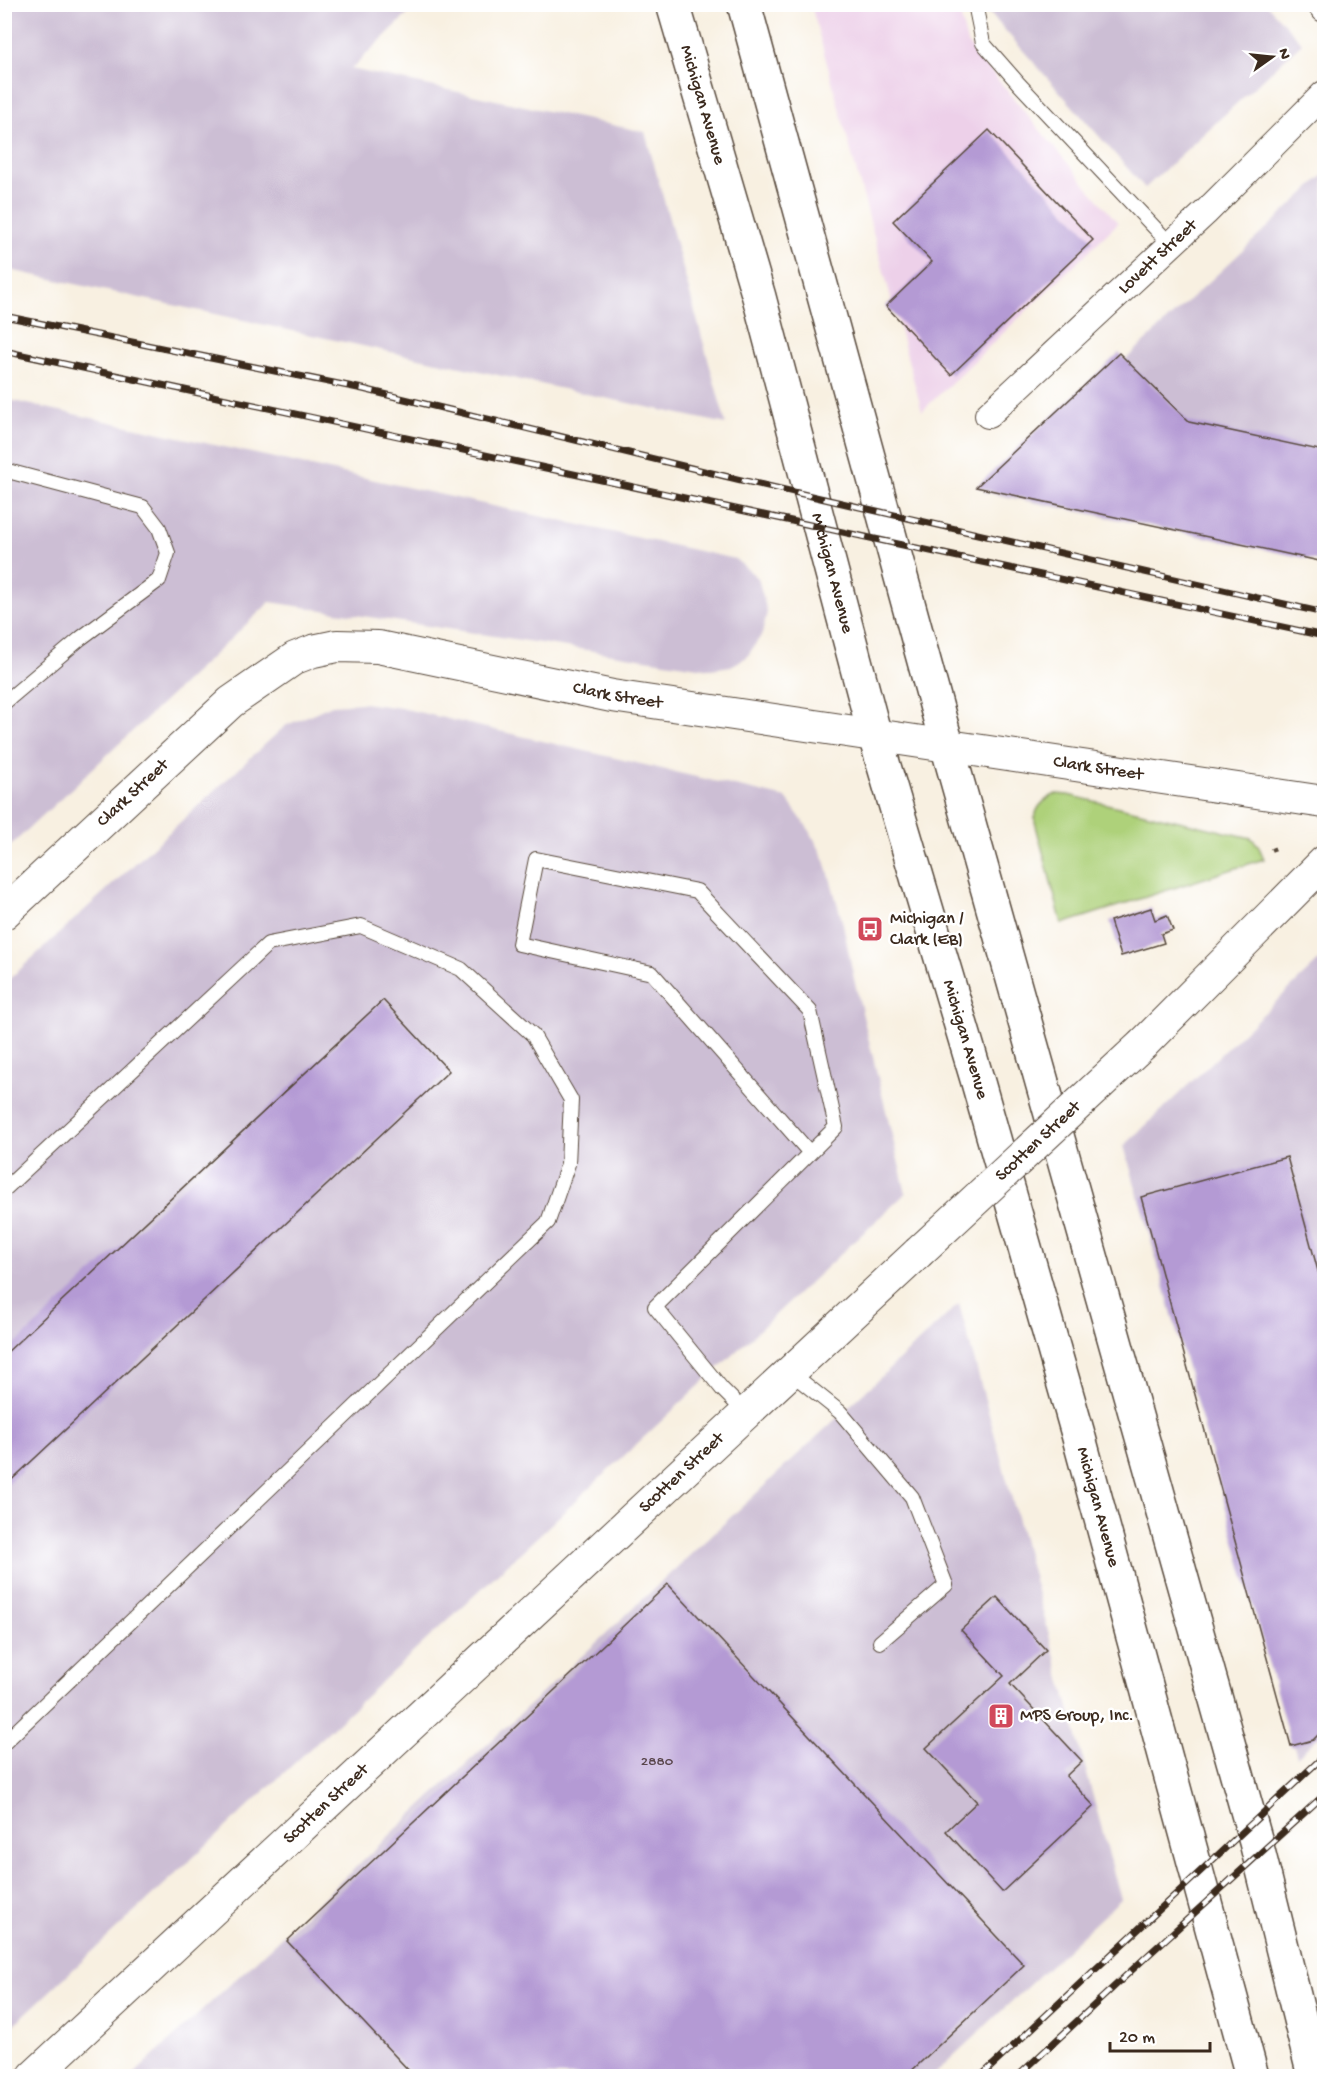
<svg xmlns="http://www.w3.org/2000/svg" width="1329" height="2081" viewBox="0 0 1329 2081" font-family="'Gochi Hand',sans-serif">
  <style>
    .built { fill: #edd0e9 }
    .industrial { fill: #ccbed4 }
    .green { fill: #aed17a; stroke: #747e4c; stroke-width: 1.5 }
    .building { fill: #b49ad4 }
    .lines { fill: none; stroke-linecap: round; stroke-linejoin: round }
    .service-casing { stroke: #57483b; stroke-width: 16 }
    .minor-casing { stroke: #57483b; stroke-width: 28 }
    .tertiary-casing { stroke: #57483b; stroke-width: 34 }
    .primary-casing { stroke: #57483b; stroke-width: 36 }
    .path { stroke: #57483b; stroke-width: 4; stroke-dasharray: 4.5 4.5; stroke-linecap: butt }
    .service { stroke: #fff; stroke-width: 14 }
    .minor { stroke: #fff; stroke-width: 26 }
    .tertiary { stroke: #fff; stroke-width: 32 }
    .primary { stroke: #fff; stroke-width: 33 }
    .rail-casing { stroke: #3b2a1e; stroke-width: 7 }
    .rail { stroke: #fff; stroke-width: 4.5; stroke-dasharray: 14; stroke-linecap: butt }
    .tertiary-bridge-casing { stroke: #57483b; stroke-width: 34; stroke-linecap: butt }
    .tertiary-bridge { stroke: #fff; stroke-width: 32 }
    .labels { text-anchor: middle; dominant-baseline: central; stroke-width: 5; stroke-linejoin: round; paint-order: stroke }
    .number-label { font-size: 15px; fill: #59464c }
    .street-label { font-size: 18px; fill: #3b2a1e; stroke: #fff }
    .poi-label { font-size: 18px; fill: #3b2a1e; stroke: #fff; text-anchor: start }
  </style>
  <rect width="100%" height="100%" fill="#fff"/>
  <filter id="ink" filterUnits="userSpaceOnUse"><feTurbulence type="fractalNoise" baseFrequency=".0167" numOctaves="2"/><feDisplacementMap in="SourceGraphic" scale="12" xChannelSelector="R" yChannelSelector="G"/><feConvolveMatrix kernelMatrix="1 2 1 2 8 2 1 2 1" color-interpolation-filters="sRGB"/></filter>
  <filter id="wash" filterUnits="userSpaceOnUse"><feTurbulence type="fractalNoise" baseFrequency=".008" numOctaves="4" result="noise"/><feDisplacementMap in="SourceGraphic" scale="24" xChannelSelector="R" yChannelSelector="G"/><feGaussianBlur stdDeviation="1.35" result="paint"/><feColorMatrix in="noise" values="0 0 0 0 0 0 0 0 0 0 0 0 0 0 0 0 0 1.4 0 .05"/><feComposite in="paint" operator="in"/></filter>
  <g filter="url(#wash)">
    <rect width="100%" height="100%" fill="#f8f0e1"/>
    <path class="built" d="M811 5H958L967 43 1118 223 922 411Z"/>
    <path class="industrial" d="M5 4 405 5 411 11 351 69 645 132 726 424 5 269Z
      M986 5H1267L1302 43 1145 188 987 10Z
      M1324 175V562L983 492Z
      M5 399 735 559 758 578 767 612 762 634 747 657 731 666 711 669 270 602 5 851Z
      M363 703 401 708 786 798 810 831 825 860 843 924 854 979 906 1193 5 2033V983L285 726 332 705Z
      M1324 956V1732L1297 1757 1124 1146Z
      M959 1304 1121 1899 932 2076H132Z"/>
    <path class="green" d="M1056 794 1068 795 1251 838 1258 845 1264 859 1062 924 1035 822C1034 808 1043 800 1056 794Z"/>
    <g id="blocks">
      <path class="building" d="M989 130 1093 240 951 375 886 306 932 262 893 221Z
        M1119 353 1189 422 1324 451V562L976 487Z
        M1151 908 1155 920 1167 915 1173 930 1161 934 1164 943 1121 956 1110 921Z
        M383 1000 449 1071 4 1487V1355Z
        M1287 1157 1324 1293V1729L1313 1740 1291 1746 1141 1197Z
        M668 1584 1024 1965 906 2076H414L287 1941Z
        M997 1597 1046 1650 1010 1684 1082 1761 1066 1776 1094 1806 1002 1892 946 1831 977 1802 926 1748 1004 1676 961 1630Z"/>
    </g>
  </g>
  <g filter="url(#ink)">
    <use href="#blocks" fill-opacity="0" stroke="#57483b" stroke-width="1.5"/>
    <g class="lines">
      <g class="service-casing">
        <path id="service" d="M975 4 983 43 1019 84 1171 245
          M4 470 143 507 159 528 168 553 159 580 81 638 4 703
          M4 1190 268 944 361 926 461 969 533 1035 571 1100 568 1164 548 1222 4 1743
          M790 1372 840 1412 912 1497 946 1585 880 1642
          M746 1413 722 1389 655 1307 836 1127 810 1011 697 891 536 859 519 944 652 973 810 1153"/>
      </g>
      <g class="minor-casing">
        <g id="minor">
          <path d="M1320 4 1324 9"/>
          <path id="s1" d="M988 415 1205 213 1324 94"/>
        </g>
      </g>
      <g class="tertiary-casing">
        <g id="tertiary">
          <path id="s2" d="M4 913 231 702 295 658 313 651 337 646 378 647 612 696 1324 802"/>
          <path d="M1143 1044 1324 862"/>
          <path id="s3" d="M34 2076 918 1253"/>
        </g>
      </g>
      <g class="primary-casing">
        <g id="primary">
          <path id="s4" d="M673 4 759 297 875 736 977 1079 1078 1434 1252 2076"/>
          <path d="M744 4 947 745 1256 1842 1314 2076"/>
        </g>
      </g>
      <path class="path" d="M1271 850 1276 848"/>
      <use href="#service" class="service"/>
      <use href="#minor" class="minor"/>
      <use href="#tertiary" class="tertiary"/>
      <use href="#primary" class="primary"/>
      <g class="rail-casing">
        <path id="rail" d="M4 316 363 389 741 480 1324 613
          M4 351 1324 636
          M981 2076 1324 1756
          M1018 2076 1146 1957 1324 1795"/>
      </g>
      <use href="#rail" class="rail"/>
      <g class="tertiary-bridge-casing">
        <g id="tertiary-bridge">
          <path id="s5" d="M918 1253 1143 1044"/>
        </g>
      </g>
      <use href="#tertiary-bridge" class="tertiary-bridge"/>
    </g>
  </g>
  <defs>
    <g id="bus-square" transform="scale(1.35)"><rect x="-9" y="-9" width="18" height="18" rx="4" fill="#d1495b" stroke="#fff"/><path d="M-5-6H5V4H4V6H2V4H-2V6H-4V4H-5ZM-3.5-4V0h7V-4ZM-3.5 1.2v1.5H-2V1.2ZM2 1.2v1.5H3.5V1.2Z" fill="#fff"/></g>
    <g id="building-square" transform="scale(1.35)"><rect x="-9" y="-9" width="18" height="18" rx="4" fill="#d1495b" stroke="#fff"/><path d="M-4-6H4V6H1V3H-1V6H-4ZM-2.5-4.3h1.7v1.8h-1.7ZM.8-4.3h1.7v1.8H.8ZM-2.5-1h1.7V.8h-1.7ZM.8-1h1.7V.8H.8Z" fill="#fff"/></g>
  </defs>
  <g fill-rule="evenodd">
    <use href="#bus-square" x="870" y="929"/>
    <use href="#building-square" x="1001" y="1716"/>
  </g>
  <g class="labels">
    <g class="number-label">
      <text x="657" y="1762">2880</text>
    </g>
    <g class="street-label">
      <text stroke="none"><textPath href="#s4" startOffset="105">Michigan Avenue</textPath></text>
      <text stroke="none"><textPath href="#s1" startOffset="232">Lovett Street</textPath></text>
      <text stroke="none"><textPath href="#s4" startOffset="591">Michigan Avenue</textPath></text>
      <text stroke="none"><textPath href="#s2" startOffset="717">Clark Street</textPath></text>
      <text stroke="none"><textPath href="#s2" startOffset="1203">Clark Street</textPath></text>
      <text stroke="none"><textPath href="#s2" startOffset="176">Clark Street</textPath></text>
      <text stroke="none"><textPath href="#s4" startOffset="1076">Michigan Avenue</textPath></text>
      <text stroke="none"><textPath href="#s5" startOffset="164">Scotten Street</textPath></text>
      <text stroke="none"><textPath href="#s3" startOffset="885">Scotten Street</textPath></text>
      <text stroke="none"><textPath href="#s4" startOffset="1562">Michigan Avenue</textPath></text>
      <text stroke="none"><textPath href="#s3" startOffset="399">Scotten Street</textPath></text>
    </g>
    <g class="poi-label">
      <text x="890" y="919">Michigan /<tspan x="890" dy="21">Clark (EB)</tspan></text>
      <text x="1020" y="1716">MPS Group, Inc.</text>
    </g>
  </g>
  <rect width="1329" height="2081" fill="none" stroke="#fff" stroke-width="24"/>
  <g transform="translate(1272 57) rotate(75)" stroke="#ffffff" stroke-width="4.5" paint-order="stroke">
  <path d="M0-4.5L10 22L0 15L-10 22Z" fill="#3b2a1e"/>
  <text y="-9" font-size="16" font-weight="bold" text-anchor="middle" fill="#3b2a1e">N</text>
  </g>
  <path d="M1110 2042v9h100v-9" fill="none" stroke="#3b2a1e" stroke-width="3"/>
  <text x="1119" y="2042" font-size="18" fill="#3b2a1e" stroke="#ffffff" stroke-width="4.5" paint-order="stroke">20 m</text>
</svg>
